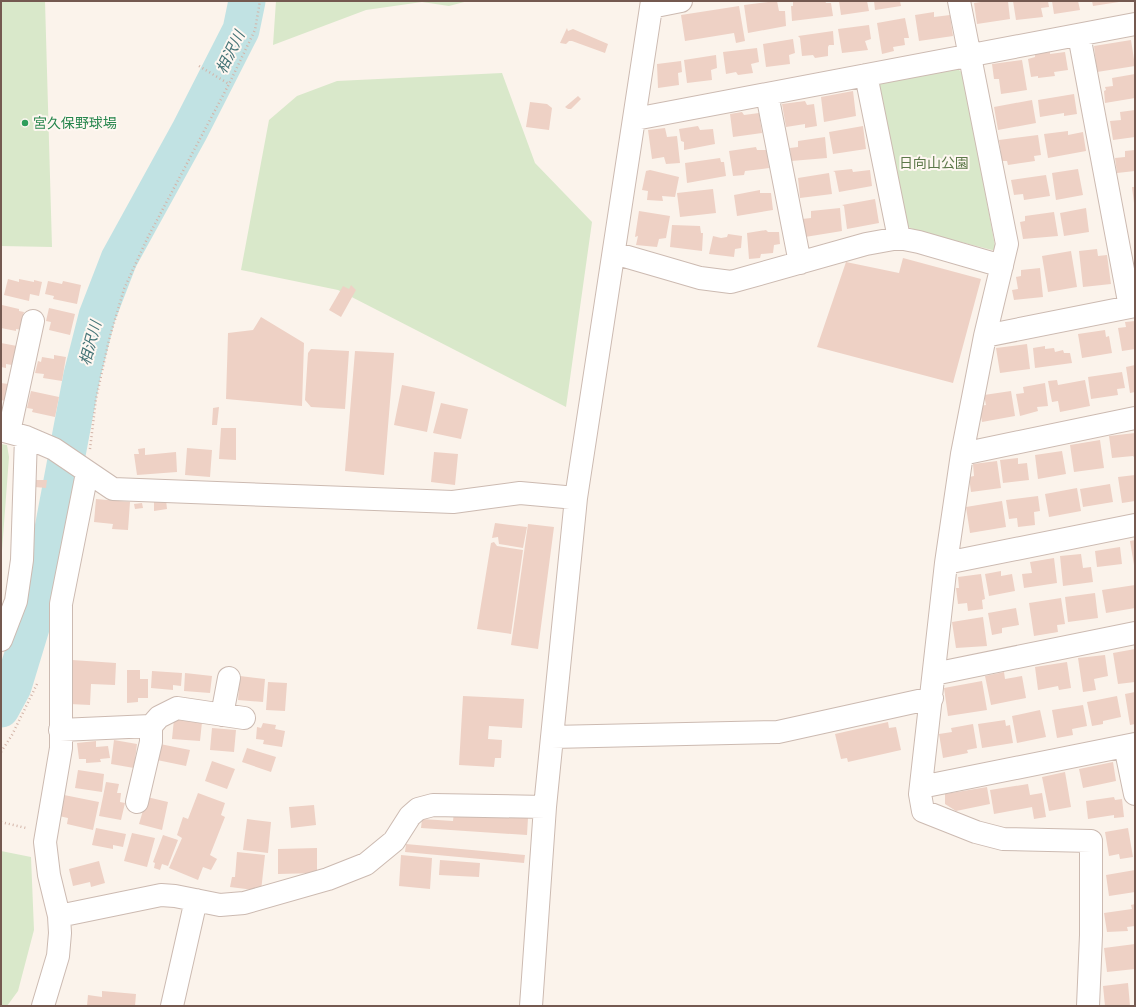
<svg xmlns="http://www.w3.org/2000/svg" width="1136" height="1007" viewBox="0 0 1136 1007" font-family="Montserrat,'Noto Sans JP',sans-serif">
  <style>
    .green { fill: #d9e8ca }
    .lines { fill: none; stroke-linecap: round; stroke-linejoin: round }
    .river { stroke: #c1e2e3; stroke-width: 37 }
    .building { fill: #eed1c5 }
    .minor-casing { stroke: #ccbab1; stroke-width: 24 }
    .path { stroke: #d3b4a8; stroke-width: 2.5; stroke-dasharray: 1 3; stroke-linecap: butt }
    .minor { stroke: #fff; stroke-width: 22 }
    .leisure-dot { fill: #2e9e5b; stroke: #fef7f1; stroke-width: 1.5 }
    .labels { text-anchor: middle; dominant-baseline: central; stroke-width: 4; stroke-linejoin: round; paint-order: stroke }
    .leisure-label { font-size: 14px; fill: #27864d; stroke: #fef7f1; text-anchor: start }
    .park-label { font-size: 14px; fill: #5c7849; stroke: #fef7f1 }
    .water-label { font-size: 15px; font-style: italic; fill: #457477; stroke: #fef7f1 }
  </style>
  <rect width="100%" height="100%" fill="#fbf3eb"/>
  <path class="green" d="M1 1H45L52 247 1 246Z
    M276 1H468L449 6 422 2 366 10 273 45Z
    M956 68 963 73 996 251 921 232 900 224 876 91 879 81Z
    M502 73 535 163 592 222 566 407 338 290 241 270 269 120 297 96 337 81Z
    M1 444 7 445 9 457 1 564Z
    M1 851 31 857 34 930 18 991 7 1006H1Z"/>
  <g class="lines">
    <path class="river" d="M1 709 13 687 40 598 82 375 97 316 119 259 190 130 241 30 247 1"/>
  </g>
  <path class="building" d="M777 1 779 11H785L786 26 748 33 744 5Z
    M793 1H825L826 3H831L833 16 792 21 791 6H793Z
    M839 1H867L869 11 841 15Z
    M874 1H900L901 6 875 10Z
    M988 1H1008L1010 19 977 24 974 3Z
    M1013 1H1048L1049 7 1041 8 1043 17 1016 20Z
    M1052 1H1078L1080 10 1054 14Z
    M1092 1H1119V2L1093 6Z
    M739 6 745 41 736 43 734 33 685 41 681 15Z
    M934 12V17L950 15 953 36 919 41 915 15Z
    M905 18 909 38H904L905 45 893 47 894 51 882 54 877 23Z
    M869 25 871 39 865 41 868 50 842 53 838 29Z
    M567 28 568 31 573 29 608 44 605 53 572 41H569L566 44 560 43Z
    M833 31 834 45H829L828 47V56L815 58 813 55 802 56 800 38 798 36Z
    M793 39 795 53 789 55 790 64 766 67 763 44Z
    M1131 40 1135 66 1097 72 1094 46Z
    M757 48 759 62 751 64 753 73 738 75 736 72 726 74 723 52Z
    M1050 52V54L1065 52 1068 70 1054 72 1055 76 1038 78V76L1031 77 1028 59 1035 57V54Z
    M716 55 717 68 711 70 712 80 687 83 684 60Z
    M1022 60 1027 90 1001 94 999 79H994L992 64Z
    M681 61 682 72 678 73 679 85 658 88 657 64Z
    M1135 74V98L1105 103 1104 91 1106 90 1105 87 1113 86 1112 78Z
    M853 91 856 116 824 122 821 97Z
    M1074 94 1077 114 1064 116V113L1040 117 1038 100Z
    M578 96 581 99 571 109H568L565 107Z
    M1032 100 1036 123 998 130 994 107Z
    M805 101 807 105 814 104 817 126 805 128V124L786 127 782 104Z
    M530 102 547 104 552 108 549 130 526 127Z
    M1135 110V137L1113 140 1110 121 1121 120 1120 112Z
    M742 112 744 115 759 113 762 133 733 137 730 114Z
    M698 126 700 130 713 129 715 144 684 150V142L681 141 679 129Z
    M863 126 866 149 833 154 829 132Z
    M665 128 667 137 677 136 680 163 666 164 664 157 652 159 648 130Z
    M1068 131V135L1083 132 1086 151 1048 158 1044 134Z
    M1038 135 1041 155 1034 156 1035 161 1008 165 1007 161H1002L999 140Z
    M825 137 827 158 791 161 790 148 798 147V141Z
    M756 147 757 150H767L769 168 745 171 744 175 733 176 729 151Z
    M1135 150V171L1117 173 1115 158 1125 157V151Z
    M720 158 721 162H724L726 176 687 183 685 163Z
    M852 169 853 172 870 170 872 186 839 192 835 172 833 171Z
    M1078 169 1083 195 1056 200 1052 173Z
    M650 170 679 177 675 197 662 196 663 201 647 200 648 191 642 190 646 171Z
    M829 173 832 194 800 198 798 178Z
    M1046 175 1050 196 1024 200 1023 194 1014 195 1011 180Z
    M1132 187H1135V203H1134Z
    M713 189 716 213 680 217 677 193Z
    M760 190V193H771L773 210 737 216 734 195Z
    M875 199 879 223 847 229 844 206 842 205Z
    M840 208 842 231 805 237 802 219 811 218V211Z
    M1086 208 1089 232 1064 236 1060 213Z
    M639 211 670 216 666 238 659 239 657 247 636 245 638 236 635 237Z
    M1054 212 1058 236 1023 239 1020 222 1025 221V216Z
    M672 225 700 226 701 233H703L702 251 670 247Z
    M766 230 768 232H779L780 244 774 245 773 253 761 254 760 258 749 259 747 233Z
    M728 234 742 236 741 248 735 249 734 257 709 254 713 236 721 238 727 237Z
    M1097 249 1098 256 1107 255 1111 284 1083 287 1079 251Z
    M1071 251 1077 287 1048 292 1042 256Z
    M903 258 981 279 953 383 817 347 846 262 899 273Z
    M1040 268 1043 297 1014 300 1012 290 1018 289 1016 277 1021 276V270Z
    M8 279 19 282V279L34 282V280L42 282 39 296 30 294 29 301 4 295Z
    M48 281 62 284 63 281 81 285 77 304 53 299 54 296 45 294Z
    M351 285 356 290 341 317 329 310 343 286 349 289Z
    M2 305 19 309V311L24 312 23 315H26L23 330 16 329V331L1 328Z
    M49 308 75 314 70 335 49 330 51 322 46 321Z
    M261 317 304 343 302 406 226 399 228 333 253 330Z
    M1135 321V349L1122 351 1118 328 1126 327 1125 322Z
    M1105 330 1106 337 1109 336 1112 353 1082 358 1078 334Z
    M1 343 17 346 18 366 6 364V368L1 367Z
    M1027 344 1030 369 1000 373 996 348Z
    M1045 346V349L1054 348 1055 352 1063 350 1064 353H1070L1072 363 1035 368 1033 348Z
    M311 349 349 351 345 409 311 407 305 400 308 353Z
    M355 351 394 353 384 475 345 471Z
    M54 355 66 357 62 381 43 378 44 374 35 373 38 361 41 362 42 357 54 359Z
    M1135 365V392L1130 393 1126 367Z
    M1122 372 1125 388 1117 389 1118 395 1091 399 1088 377Z
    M1057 380 1058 385 1085 380 1090 406 1060 412 1058 401 1052 402 1048 381Z
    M1 383 8 384 10 402 1 400Z
    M1045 383 1048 406 1037 407 1038 411 1020 416 1016 394 1024 393 1023 387Z
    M402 385 435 392 427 432 394 425Z
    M31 391 59 397 55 417 32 412 33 409 27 408Z
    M1011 391 1015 416 982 422 979 406 986 405 984 395Z
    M441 403 468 409 461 439 433 433Z
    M219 407 217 425H212L213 408Z
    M221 428H236V460L219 459Z
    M1135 433V458L1133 456 1112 458 1109 436Z
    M1100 440 1104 468 1074 472 1070 445Z
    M145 448V455L176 452 177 472 137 475 134 454H139L138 449Z
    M187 448 212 450 210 477 185 475Z
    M1062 451 1066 474 1038 479 1035 455Z
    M434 452 458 454 455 485 431 482Z
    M1018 458V464L1027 463 1029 480 1003 483 1000 460Z
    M997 461 1001 488 971 492 969 477 974 476 973 464Z
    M1135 475V501L1122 503 1118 477Z
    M36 480H47L46 488 35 487Z
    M1110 484 1113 502 1083 507 1080 489Z
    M1077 488 1081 511 1049 517 1045 494Z
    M1038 496 1040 511 1034 512 1035 525 1018 527 1017 518 1009 519 1006 500Z
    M96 499 130 502 128 530 112 529 113 524 94 522Z
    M166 500 167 509 154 511V502Z
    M1002 501 1006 527 970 533 966 507Z
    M142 503 143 508 135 509 134 504Z
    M495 523 527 527 523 548 499 544 498 537 492 538Z
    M528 524 554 527 538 649 511 645Z
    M1135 540V565H1134L1130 541Z
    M494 542 497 546 523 550 511 634 477 629 491 543Z
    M1120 547 1122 564 1097 567 1095 551Z
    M1081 554 1083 568 1091 567 1093 582 1063 586 1060 556Z
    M1054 558 1057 583 1024 588 1022 574 1032 573 1030 562Z
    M1001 571V576L1012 574 1015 591 989 596 985 574Z
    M981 574 985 599 982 600 983 609 968 611 967 603 958 604 956 588H959L958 577Z
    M1135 585V608L1106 613 1102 590Z
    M1095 593 1098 618 1068 622 1065 597Z
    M1061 598 1065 624 1057 625 1058 632 1034 636 1029 603Z
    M1016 608 1019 625 1002 628V633L992 635 988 613Z
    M983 617 987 646 956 648 952 622Z
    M1135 649V682L1118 684 1113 653Z
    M1105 655 1108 676 1094 679 1096 690 1083 692 1078 658Z
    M72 660 116 663 115 685 91 684 90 705 70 704Z
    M1067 662 1071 688 1059 690 1058 686 1038 690 1035 667Z
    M127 670H140V679H148V698H138V702L127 703Z
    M152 671 182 673 181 686 173 685V690L151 688Z
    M1004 672 1005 679 1022 676 1026 698 991 705 985 676Z
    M185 673 212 676 210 693 184 691Z
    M240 676 265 679 263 702 238 700Z
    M982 681 987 710 948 716 944 688Z
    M268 682 287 683 285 711 266 710Z
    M1135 692V724L1130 725 1125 694Z
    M463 696 524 699 522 728 489 726 488 739 502 740 501 758H495L494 767 459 765Z
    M1117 696 1121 717 1103 721V724L1092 726 1087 702Z
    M1083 705 1087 726 1072 729 1073 735 1057 738 1052 710Z
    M1040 710 1046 737 1017 743 1012 716Z
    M174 719 202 722 200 741 172 739Z
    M1005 720 1006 726 1010 725 1013 743 982 748 978 724Z
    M888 722 889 728 896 727 901 750 848 762 847 758 841 759 835 734Z
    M263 723 276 725 275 729 285 731 282 747 263 744 264 740 256 739 257 727 261 728Z
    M973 724 977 748 967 750 968 753 943 758 939 734 952 732 951 728Z
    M212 728 236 730 234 752 210 750Z
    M114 740 137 744 134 768 111 764Z
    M96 741V747L108 746 110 758 100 759 101 762 86 763V759H79L77 743Z
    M160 744 190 750 186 766 157 760Z
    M247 748 276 757 271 772 242 762Z
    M212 761 235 769 227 789 205 781Z
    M1113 762 1116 781 1083 788 1079 769Z
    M78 770 104 774 102 792 75 788Z
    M1065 772 1071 807 1049 811 1042 777Z
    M106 782 119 784 117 793H121L120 802 125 803 121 820 99 816Z
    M1028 784 1030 795 1042 793 1046 817 1034 819 1032 807 994 814 990 790Z
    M987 787 990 804 956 811 945 804V794Z
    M198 793 225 803 221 815 225 817 210 855 217 859 211 870 203 867 198 880 169 868 182 838 177 835 183 817 188 819Z
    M64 795 99 802 93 830 67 824 68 818 59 816Z
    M147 797 168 802 162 830 139 824Z
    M1114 797 1115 800 1122 799 1124 817 1114 818V815L1088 819 1086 801Z
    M314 805 316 825 291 828 289 807Z
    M454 812 528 818 527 835 421 828 422 819 453 821Z
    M247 819 271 822 268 853 243 850Z
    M96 828 126 834 123 847 113 845V849L92 845Z
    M1128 828 1133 857 1120 859 1119 854 1109 856 1105 832Z
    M132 833 155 838 147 867 124 861Z
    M163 835 178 840 168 866 162 864 160 870 154 868 155 863 153 862Z
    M406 844 525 855 524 863 405 852Z
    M317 848V873L278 874V849Z
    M237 852 265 855 261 891 230 887 232 877H235Z
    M401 855 432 858 430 889 399 886Z
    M440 860 480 863 479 877 439 875Z
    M99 861 105 883 91 887 90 882 73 886 69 869Z
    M1135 870V892L1109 896 1106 875Z
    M1135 904V926L1127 927 1128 931 1107 932 1104 913 1132 909 1131 905Z
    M1135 944V969L1107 972 1104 948Z
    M1128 983 1130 1006H1105L1103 986Z
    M102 991 136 994 135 1006H87L88 995 102 997Z"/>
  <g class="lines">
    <g class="minor-casing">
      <path id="minor" d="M959 1 1007 244 985 336 962 454 946 563 920 794 923 811 976 832 1003 839 1091 841V935L1088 1006
        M651 7 681 1
        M1079 35 1130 307
        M866 75 899 238
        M767 94 800 263
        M635 119 1135 24
        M614 253 700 278 731 282 866 244 899 238 919 242 1002 266
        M985 336 1135 306
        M1 430 26 437 54 449 113 489 453 502 520 493 576 498
        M9 432 33 321
        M962 454 1135 418
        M946 563 1135 525
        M1 640 16 601 22 560 26 437
        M934 674 1135 633
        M222 715 229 678
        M60 730 151 726 159 717 177 708 244 718
        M552 737 778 732 932 698
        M1125 746 1135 794
        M921 787 1135 744
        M137 802 151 742V726
        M59 916 161 895 175 896 220 905 244 903 328 879 366 864 394 841 410 816 418 809 433 805 545 807
        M43 1006 58 956 60 933 59 916 49 875 45 842 61 748V604L87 473
        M172 1006 196 900
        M531 1006 545 807 576 498 652 1"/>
    </g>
    <path class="path" d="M199 66 229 84
      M90 449 96 399 109 340 124 289 147 239 229 84 255 30 260 1
      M1 752 12 735 38 682
      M1 822 26 828"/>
    <use href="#minor" class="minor"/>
  </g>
  <circle class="leisure-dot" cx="25" cy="123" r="4"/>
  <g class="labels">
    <g class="leisure-label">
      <text x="33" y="123">宮久保野球場</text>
    </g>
    <g class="park-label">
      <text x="934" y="163">日向山公園</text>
    </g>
    <g class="water-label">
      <text transform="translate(230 52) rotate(-64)">相沢川</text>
      <text transform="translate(90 343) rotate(-75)">相沢川</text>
    </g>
  </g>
  <rect width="1136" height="1007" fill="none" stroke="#745950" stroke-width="4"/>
</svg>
